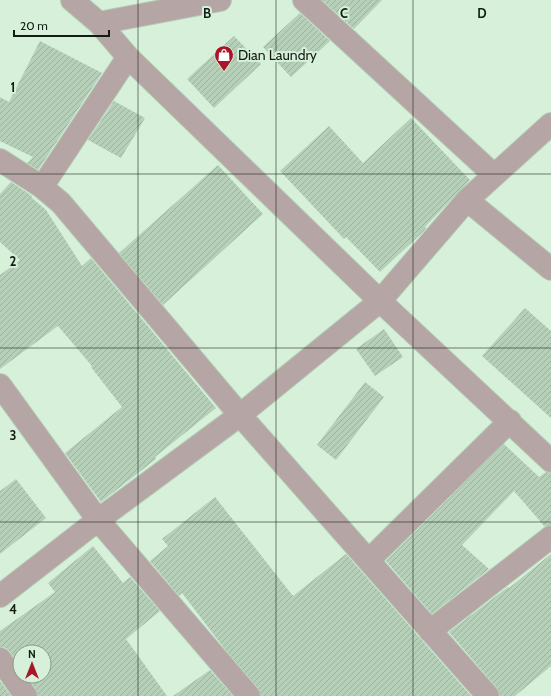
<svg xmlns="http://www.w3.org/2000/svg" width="551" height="696" viewBox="0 0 551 696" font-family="Cabin,sans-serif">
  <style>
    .building { fill: url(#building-hatch) }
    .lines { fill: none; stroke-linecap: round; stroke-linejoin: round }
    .minor-casing { stroke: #b4cab6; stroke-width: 24 }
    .minor { stroke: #b5a5a4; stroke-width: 22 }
    .grid { fill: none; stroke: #131c14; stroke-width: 1; stroke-opacity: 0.55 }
    .labels { text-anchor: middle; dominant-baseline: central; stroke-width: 4; stroke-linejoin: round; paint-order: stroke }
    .poi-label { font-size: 14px; fill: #131c14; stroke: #d7f0da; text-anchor: start }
    .grid-label { font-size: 13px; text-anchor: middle; font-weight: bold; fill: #131c14; stroke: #d7f0da; stroke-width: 4; stroke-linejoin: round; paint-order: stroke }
  </style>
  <defs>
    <pattern id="building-hatch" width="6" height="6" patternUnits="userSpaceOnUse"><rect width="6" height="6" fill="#b6cfb9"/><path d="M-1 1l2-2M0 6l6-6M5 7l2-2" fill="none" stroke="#9cb19e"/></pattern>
  </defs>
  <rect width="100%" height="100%" fill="#d7f0da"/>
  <path class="building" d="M322 0H382L354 29Z
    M300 13 330 41 291 77 263 47Z
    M234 36 261 64 214 108 187 79Z
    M40 41 102 73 38 170 27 163 33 157 0 141V97L9 102Z
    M114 101 145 118 121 158 88 140Z
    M411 118 470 180 425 227 426 228 424 231 380 272 346 237 344 239 280 171 329 126 363 163Z
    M218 165 263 214 163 305 119 253Z
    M11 182 32 196 31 197 46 210 82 266 91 258 216 408 155 457 156 459 101 502 65 453 122 407 91 367 92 366 58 326 0 369V275L20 260 0 242V194Z
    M525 308 551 331V418L482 356Z
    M384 329 403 357 375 376 356 349Z
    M365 382 384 397 336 460 317 445Z
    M504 444 539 477 546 472 551 473V525L545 527 514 491 462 545 489 569 432 614 386 561Z
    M16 479 46 518 0 554V491Z
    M215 497 293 596 346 554 471 696H261L258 688 227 652 182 593 179 596 150 561 168 546 162 539Z
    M93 546 123 583 130 577 160 611 126 639 167 696H38L36 689 27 676H44V652H20V666L10 652 6 648 0 647V631L55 592 48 583Z
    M551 554V666L515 696H500L497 688 449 632 508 587 509 588Z
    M210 670 233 696H173Z
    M0 681 11 696H0Z"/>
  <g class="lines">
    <g class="minor-casing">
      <path id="minor" d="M72 0 99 23 128 57 380 301 551 461
        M304 0 494 175
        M99 23 220 0
        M0 160 42 187 61 203 240 415 488 696
        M42 187 128 57
        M467 200 551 269
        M0 385 98 520 249 696
        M369 560 510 421
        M0 596 98 520 240 415 380 301 467 200 551 124
        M430 631 551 537
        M0 659 26 696"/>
    </g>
    <use href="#minor" class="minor"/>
  </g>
  <path class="grid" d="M138 0V696M276 0V696M413 0V696M0 174H551M0 348H551M0 522H551"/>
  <defs>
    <g id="shop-pin" transform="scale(1)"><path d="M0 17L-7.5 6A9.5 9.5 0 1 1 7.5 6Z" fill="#ab152a" stroke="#d7f0da"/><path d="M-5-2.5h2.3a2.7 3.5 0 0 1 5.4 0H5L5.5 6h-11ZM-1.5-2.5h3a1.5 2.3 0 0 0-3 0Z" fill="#fff"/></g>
  </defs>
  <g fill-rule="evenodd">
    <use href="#shop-pin" x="224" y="55"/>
  </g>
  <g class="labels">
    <g class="poi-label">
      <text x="238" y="55">Dian Laundry</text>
    </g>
  </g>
  <g class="grid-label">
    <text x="207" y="18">B</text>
    <text x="344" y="18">C</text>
    <text x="482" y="18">D</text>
    <text x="13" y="92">1</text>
    <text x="13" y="266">2</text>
    <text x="13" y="440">3</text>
    <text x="13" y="614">4</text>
  </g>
  <g transform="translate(32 664)"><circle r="19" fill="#d7f0da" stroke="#899b8b"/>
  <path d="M0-3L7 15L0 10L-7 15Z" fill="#ab152a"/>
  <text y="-6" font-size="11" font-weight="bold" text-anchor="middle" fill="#131c14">N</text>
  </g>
  <path d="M14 30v6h95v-6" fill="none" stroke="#131c14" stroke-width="2"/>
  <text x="20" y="30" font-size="12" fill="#131c14" stroke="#d7f0da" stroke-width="3" paint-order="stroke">20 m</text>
</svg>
